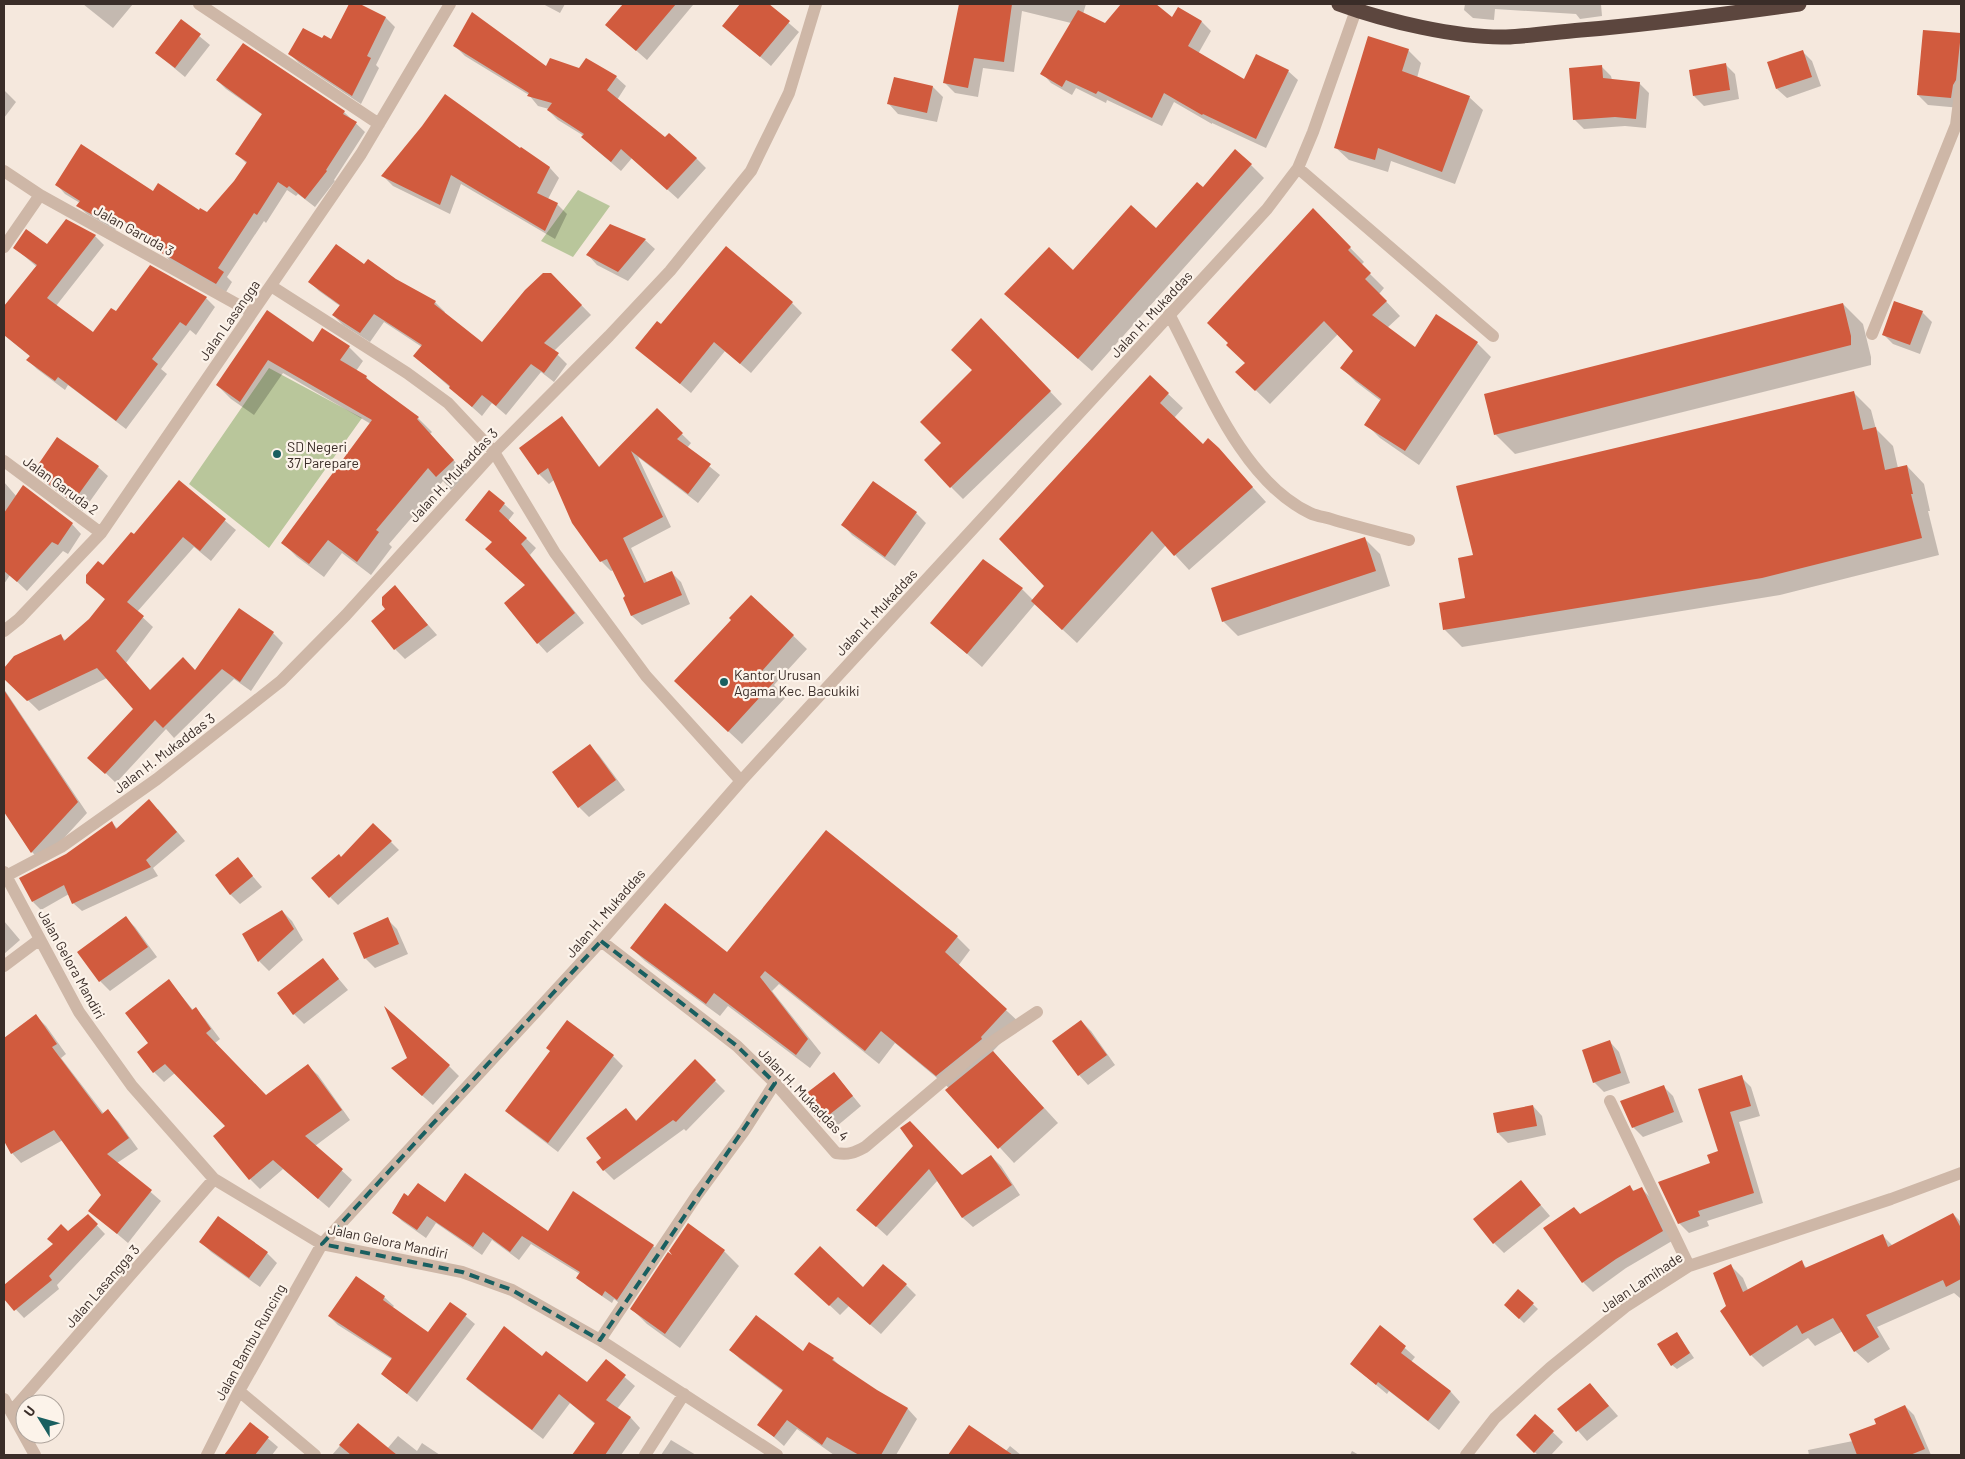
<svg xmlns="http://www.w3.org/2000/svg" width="1965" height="1459" viewBox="0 0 1965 1459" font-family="Barlow,sans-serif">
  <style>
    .green { fill: #b9c69b }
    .shadow { fill: #0003 }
    .building { fill: #d15b3e }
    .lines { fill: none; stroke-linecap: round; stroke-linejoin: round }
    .minor { stroke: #ceb7a7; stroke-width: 12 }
    .highway { stroke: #5c463e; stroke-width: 15 }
    .marked { fill: none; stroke: #195f60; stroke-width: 4; stroke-dasharray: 10 6; stroke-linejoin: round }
    .poi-dot { fill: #195f60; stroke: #fcf3ea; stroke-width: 2 }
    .labels { text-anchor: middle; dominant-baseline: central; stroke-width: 4.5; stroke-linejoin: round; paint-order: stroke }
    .street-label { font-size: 14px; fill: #3a2d28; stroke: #fcf3ea }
    .poi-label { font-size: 14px; fill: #3a2d28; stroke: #fcf3ea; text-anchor: start }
  </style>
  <rect width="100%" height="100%" fill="#f5e8dd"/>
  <path class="green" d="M578 190 610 206 573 257 541 241Z
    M269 368 362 418 269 548 189 484Z"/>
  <path class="shadow" d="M83 4H133L113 28Z
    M350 4H357L386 18 395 27 376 65 379 68 361 104 299 63 290 54 323 40H331Z
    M543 4H565L560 13Z
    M625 4H692L693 5 647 60 607 25Z
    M742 4H767L799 32 771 66 724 26Z
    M960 4H1086L1083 14 1105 25 1123 4H1153L1173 19 1202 22 1211 31 1198 54 1244 81 1288 71 1298 80 1266 148 1212 123V124L1174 102 1162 126 1107 100 1106 103 1076 88 1072 95 1051 83 1042 73 1071 23 1022 11 1014 72 983 68 978 97 955 93 945 83Z
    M1465 4H1601L1602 16 1580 19 1576 14 1495 9 1494 20 1473 18 1464 10Z
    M181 21 210 45 185 77 156 53Z
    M1960 35 1961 108 1928 105 1918 95Z
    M455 46 546 68 579 70 616 77 626 86 617 100 665 139 696 158 706 168 678 199 632 158 621 171 593 147 584 136 558 120 548 110 549 109 538 106 529 95 465 56Z
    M1408 50 1421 63 1417 78 1469 97 1483 110 1455 184 1391 161 1388 172 1349 160 1335 147Z
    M1802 51 1812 61 1821 86 1787 98 1777 89Z
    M1725 64 1735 74 1739 99 1704 106 1694 96Z
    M1601 66 1611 76 1612 80 1639 83 1649 93 1646 128 1625 126 1584 129 1574 119Z
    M894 79 933 87 943 97 937 122 898 114 889 104Z
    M217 80 344 112 365 132 334 180 335 181 315 207 298 194 296 196 287 190 266 223 264 221 227 277 232 282 226 292 170 261 162 252 164 249 122 222 115 230 87 214 78 206 80 203 65 194 57 185 153 193 207 214 235 182 247 164 237 154 263 115 226 89Z
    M4 90 16 102 4 118Z
    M521 148 550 168 559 178 548 199 557 204 567 214 555 239 461 184 450 214 393 186 383 176Z
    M1251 165 1264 178 1092 371 1019 307 1073 272 1157 229 1203 189Z
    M1313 210 1364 262 1361 265 1384 288 1379 294 1400 316 1387 328 1415 349 1477 343 1491 357 1419 465 1380 438 1366 424 1381 401 1356 382 1342 368 1355 351 1338 334 1270 404 1237 372 1246 363Z
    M95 236 104 245 56 306 93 334 116 313 206 298 215 307 196 335 190 330 161 369 167 374 126 429 68 385 65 390 37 369 28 360 31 357 4 335V308L37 267 15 248 47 245Z
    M645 240 655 249 628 281 597 265 588 255Z
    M365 266 435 302 445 312 444 313 482 343 551 274 591 315 554 351 567 364 554 382 541 372 506 415 492 403 482 416 415 356 422 347 384 322 370 342 343 325 333 315 340 306 319 291 310 282Z
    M792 303 802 313 751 373 725 351 691 393 637 348 661 326Z
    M1843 304 1863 324 1871 357V365L1515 454 1495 434Z
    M267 312 313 343 323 330 349 347 363 361 356 371 366 377 376 387 418 418 432 432 430 434 467 475 451 490 443 481 389 544 392 547 371 575 342 553 324 577 297 557 283 543 371 424 283 373 254 415 231 399 217 385Z
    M1922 312 1932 322 1920 354 1893 344 1883 334Z
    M993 332 1062 404 963 499 951 487 943 444 973 370Z
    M1150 377 1183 408 1174 418 1203 446 1218 449 1266 502 1189 570 1166 545 1077 643 1035 604 982 667 932 623 1022 589 1033 600 1045 586Z
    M1854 393 1871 410 1876 429 1893 446 1898 468 1907 466 1924 484 1930 511H1928L1939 555 1780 595 1462 647 1445 630 1440 604 1467 599 1474 556Z
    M657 410 691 443 687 448 720 475 698 503 638 457 671 527 631 548 647 582 671 572 681 582 690 604 642 625 632 616 625 598 626 597 614 570 611 571 601 561 573 522 554 480 549 484 539 474 562 418 571 428 600 468Z
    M98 467 108 476 83 511 44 482 34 472Z
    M4 482 17 497 72 524 81 534 68 554 63 551 27 591 10 575 4 584Z
    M179 482 236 530 211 561 194 547 137 612 153 627 126 663 150 691 195 672 273 633 283 643 251 691 234 679 174 738 166 729 116 783 89 757 134 709 107 678 39 711 4 677V670L15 657 61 636 66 641 90 620 106 600 98 593 103 567 134 536Z
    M873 482 916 513 926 523 895 566 852 535 843 525Z
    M504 504 514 513 508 521 536 548 530 555 584 623 547 653 538 643 527 586 493 542 467 520Z
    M1365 539 1380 554 1390 586 1238 636 1223 621Z
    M395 587 437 635 405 659 395 649 387 609Z
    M752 596 807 649 774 685 786 697 742 744 689 695Z
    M4 689 87 813 42 862 32 852 4 810Z
    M589 745 599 755 625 790 589 817 579 807Z
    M158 809 185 841 153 868 158 876 82 911 73 903 69 894 41 910 33 902 66 855 112 823 118 829Z
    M373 824 399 850 338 905 330 897 342 859Z
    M238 859 262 887 240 904 230 894Z
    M282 911 292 921 303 940 269 971 259 961Z
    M125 917 135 927 157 957 110 991 100 981 79 952Z
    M387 919 397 929 408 954 375 968 365 958Z
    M4 921 20 940 4 954Z
    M957 937 970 950 958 966 1020 1023 993 1051 994 1053 1058 1123 1014 1163 947 1090 949 1088 895 1043 879 1064 779 984 772 991 821 1053 810 1068 728 1006 720 1016 645 961 631 948 727 954Z
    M323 960 348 990 304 1024 294 1014Z
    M169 981 193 1010 195 1009 205 1019 220 1039 215 1043 266 1096 308 1066 318 1075 350 1120 315 1146 352 1180 329 1208 283 1169 260 1189 250 1179 227 1126 175 1073 164 1082 154 1072 150 1044Z
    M36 1016 46 1026 66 1054 61 1058 104 1114 108 1111 118 1121 138 1149 117 1163 161 1201 128 1243 90 1211 103 1195 63 1140 21 1163 12 1153 4 1138V1121L13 1116 4 1103V1039Z
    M1081 1021 1091 1031 1115 1065 1088 1085 1079 1075Z
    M567 1022 613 1056 623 1066 558 1152 516 1120 506 1111 551 1052Z
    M1610 1042 1619 1052 1630 1083 1604 1092 1594 1082Z
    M695 1061 725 1091 686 1131 684 1129 614 1180 604 1170 602 1158 626 1109 637 1121Z
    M449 1066 459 1076 433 1105 402 1078Z
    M834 1073 861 1106 831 1131 821 1121Z
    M1741 1077 1751 1087 1760 1116 1739 1122 1763 1203 1707 1221 1709 1226 1689 1233 1679 1223 1711 1164 1720 1152 1700 1090Z
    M1663 1086 1673 1096 1683 1122 1643 1137 1633 1127Z
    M1533 1106 1542 1116 1546 1135 1508 1143 1498 1133Z
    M914 1146 962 1176 991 1156 1001 1166 1020 1195 973 1227 963 1218 938 1180 887 1236 868 1219Z
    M1521 1182 1550 1216 1504 1253 1494 1243Z
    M1629 1186 1635 1192 1642 1189 1652 1199 1672 1241 1626 1268 1593 1292 1583 1282 1574 1208 1581 1215Z
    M409 1198 445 1204 548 1233 653 1246 662 1254 626 1308 614 1299 612 1303 587 1286 578 1277 580 1274 531 1244 519 1260 492 1240 482 1255 436 1223 426 1238 402 1221 393 1212Z
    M1953 1214 1961 1222V1297L1960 1298 1954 1293 1877 1327 1890 1349 1868 1363 1855 1351 1843 1331 1815 1346 1808 1338 1763 1367 1751 1355 1728 1307 1731 1266 1743 1278 1748 1290 1801 1262 1807 1268 1883 1236 1893 1246Z
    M88 1216 105 1234 57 1285 59 1289 24 1318 4 1297V1287Z
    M201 1242 267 1253 277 1263 260 1287 211 1252Z
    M724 1251 739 1266 680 1348 647 1324 632 1309 677 1259Z
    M357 1277 384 1297 394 1306 392 1308 428 1333 450 1303 475 1324 417 1402 382 1374 393 1360 338 1325 329 1316Z
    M806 1283 863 1289 906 1285 916 1295 881 1334 849 1306 840 1315Z
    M1519 1291 1538 1309 1524 1323 1505 1305Z
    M1381 1327 1415 1357 1411 1362 1451 1392 1460 1402 1439 1430 1389 1391 1387 1394 1351 1364Z
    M1677 1333 1694 1358 1677 1369 1672 1365Z
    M731 1350 804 1353 833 1359 842 1368 876 1391 908 1409 917 1419 896 1455H834L797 1429 784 1446 759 1424 784 1392 740 1359Z
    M542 1358 588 1384 606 1361 635 1386 617 1409 631 1418 640 1428 621 1455H574L595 1424 570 1403 543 1439 478 1389 468 1379Z
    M1590 1384 1618 1416 1587 1441 1559 1409Z
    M1905 1406 1914 1415 1931 1455H1809L1808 1450 1853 1441Z
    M1536 1416 1563 1442 1551 1455H1538L1527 1445Z
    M250 1423 278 1447 272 1455H227L226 1454Z
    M358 1425 387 1449 398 1436 417 1451 422 1443 440 1455H332Z
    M969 1427 1005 1452 1010 1446 1021 1455H949Z
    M671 1440 696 1455H661Z
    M1352 1451 1359 1455H1350Z"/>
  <path class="building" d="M349 4H360L386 17 367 56 371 58 352 96 288 54 303 28 322 38 324 35 331 39Z
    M623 4H676L636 51 605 25Z
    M740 4H769L790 21 760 57 722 26Z
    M959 4H1012L1004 62 974 58 968 88 943 83Z
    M1121 4H1156L1172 17 1178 7 1202 21 1188 46 1244 79 1256 54 1289 70 1256 139 1203 114 1202 115 1164 93 1152 118 1098 91 1096 94 1066 80 1062 87 1040 74 1078 10 1105 23Z
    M472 12 546 66 550 58 579 68 586 58 617 76 607 90 665 137 669 133 697 158 667 190 621 149 611 162 581 137 584 134 547 110 552 103 527 96 529 93 453 46Z
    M181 19 201 34 175 68 155 53Z
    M1923 30 1961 33 1956 80 1953 85 1951 98 1917 95Z
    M1368 36 1409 49 1402 71 1470 96 1442 172 1378 148 1375 160 1334 148Z
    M243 43 345 111 343 114 357 122 326 170 327 171 305 199 289 186 287 188 278 182 257 215 254 213 218 268 224 272 216 284 160 252 164 247 113 214 106 222 76 206 80 201 55 185 81 144 153 191 158 183 199 210 200 208 207 212 234 181 247 162 235 154 262 114 216 80Z
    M1803 50 1812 77 1776 89 1767 62Z
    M1726 63 1730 90 1693 96 1689 70Z
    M1602 65 1603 78 1640 82 1636 119 1615 117 1573 120 1569 68Z
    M894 77 933 86 927 113 887 104Z
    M445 94 520 148 521 147 550 167 537 193 558 203 545 231 451 175 440 205 381 176 422 126Z
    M1235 149 1252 164 1078 359 1004 294 1049 247 1073 270 1131 205 1156 228 1197 182 1203 187Z
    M1313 208 1351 247 1348 250 1371 273 1365 279 1387 301 1372 315 1415 347 1436 314 1478 342 1405 451 1364 425 1381 399 1340 368 1353 351 1324 321 1255 391 1235 372 1245 363 1226 345 1228 343 1207 323Z
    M66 219 96 235 47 298 93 332 111 308 116 311 150 265 207 297 186 326 180 322 152 359 158 364 116 421 58 377 55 381 26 360 30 356 4 335V306L37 265 13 248 26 229 47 244Z
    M610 224 646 239 618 272 586 255Z
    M336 244 364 264 368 259 396 279 436 301 434 304 482 342 525 290 543 273H551L582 305 544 343 559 353 544 373 531 364 496 406 482 395 472 407 449 388 450 386 413 356 422 345 374 314 360 333 332 315 340 305 308 282Z
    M726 246 793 302 740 364 714 342 680 384 635 348 657 321 661 324Z
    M1894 301 1923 311 1910 345 1882 335Z
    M1843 303 1851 336V345L1494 435 1484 394Z
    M267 310 313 342 322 328 350 346 340 360 367 376 366 378 419 417 417 419 454 460 436 477 428 468 376 530 379 532 357 562 328 540 309 564 281 543 372 420 268 360 240 402 216 385Z
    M981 318 1051 391 950 488 924 460 941 443 920 422 972 370 951 350Z
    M1150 375 1169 393 1160 403 1203 444 1208 438 1219 448 1253 487 1174 556 1152 531 1062 630 1031 601 1044 586 999 539Z
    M1854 391 1863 430 1876 427 1885 470 1907 465 1913 494H1911L1922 538 1762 578 1443 630 1439 603 1465 598 1458 558 1473 555 1456 486Z
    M657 408 683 433 677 439 711 464 688 494 631 451 663 517 623 538 644 583 672 571 682 595 631 616 623 598 625 596 607 559 600 562 572 523 548 468 538 475 519 448 562 416 599 467Z
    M57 437 99 466 73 502 33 472Z
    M179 480 226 519 200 551 183 537 127 602 144 616 116 651 150 690 183 657 195 670 239 608 274 632 240 682 222 669 163 728 155 720 105 774 87 758 133 709 97 668 27 701 4 679V668L14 656 61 634 64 641 89 619 105 599 86 583V575L98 561 103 565 131 532 134 534Z
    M873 481 917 512 885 557 841 525Z
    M23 485 73 523 58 545 52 542 17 582 4 571V513Z
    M489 490 505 503 499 511 527 538 521 544 575 613 537 644 504 603 525 585 485 549 492 542 465 520Z
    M1365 537 1376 571 1222 622 1211 588Z
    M983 559 1023 588 967 654 930 623Z
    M395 585 428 625 394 650 371 621 385 609 382 605V597Z
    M751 595 794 635 762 671 774 682 728 732 674 681 731 620 729 618Z
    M4 690 78 802 31 853 4 812Z
    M590 744 616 780 578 808 552 772Z
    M149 799 177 832 146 860 151 867 72 904 64 885 32 902 19 878 66 854 112 821 116 829Z
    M373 823 392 841 329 898 311 878 339 854 341 857Z
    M826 830 958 936 945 952 1007 1009 981 1037 982 1039 936 1076 881 1031 865 1051 765 971 760 977 808 1039 796 1055 714 993 706 1004 630 948 665 903 727 952Z
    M238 857 253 876 230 895 215 875Z
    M282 910 294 929 258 962 242 934Z
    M126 916 148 947 99 982 77 952Z
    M388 917 399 944 364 959 353 933Z
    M323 958 339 979 293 1015 277 993Z
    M169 979 192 1010 196 1007 211 1029 206 1033 266 1095 308 1064 342 1110 305 1136 343 1169 318 1199 273 1160 249 1180 213 1136 225 1126 165 1064 153 1073 137 1052 148 1043 125 1013Z
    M384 1006 450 1065 422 1096 391 1068 407 1058Z
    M36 1014 57 1044 52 1047 102 1114 108 1109 129 1138 107 1154 152 1190 117 1234 88 1211 101 1195 54 1130 11 1154 4 1141V1038Z
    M567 1020 614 1055 548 1143 505 1111 550 1051 546 1048Z
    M1081 1020 1107 1055 1078 1076 1052 1041Z
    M1610 1040 1621 1073 1593 1083 1582 1050Z
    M993 1051 1044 1108 998 1149 945 1090Z
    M695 1059 716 1080 676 1122 673 1120 603 1171 596 1162 601 1158 586 1138 626 1108 636 1121Z
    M834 1072 853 1096 820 1122 800 1098Z
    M1742 1075 1751 1106 1730 1112 1754 1193 1698 1211 1700 1216 1678 1224 1658 1182 1710 1163 1707 1155 1718 1151 1698 1089Z
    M1664 1085 1674 1112 1632 1128 1620 1101Z
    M1533 1105 1537 1126 1497 1133 1493 1113Z
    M910 1121 962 1175 991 1155 1012 1185 962 1218 929 1169 876 1227 856 1210 913 1146 900 1128Z
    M465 1173 548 1231 573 1191 654 1245 617 1300 605 1291 602 1296 576 1278 580 1272 522 1236 510 1252 483 1232 473 1247 427 1216 417 1230 392 1213 404 1193 408 1196 418 1183 445 1202Z
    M1521 1180 1541 1205 1493 1244 1473 1219Z
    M1630 1185 1633 1191 1642 1187 1663 1231 1616 1259 1582 1283 1543 1228 1574 1207 1580 1214Z
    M1953 1213 1961 1228V1279L1946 1287 1943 1280 1866 1315 1879 1337 1854 1352 1833 1318 1802 1334 1797 1325 1750 1356 1720 1311 1726 1306 1713 1273 1731 1264 1743 1292 1802 1260 1805 1268 1883 1234 1888 1247Z
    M88 1214 98 1224 49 1276 52 1280 14 1311 4 1299V1285L53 1244 47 1239 61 1224 68 1231Z
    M218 1216 268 1252 249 1278 199 1242Z
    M688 1223 725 1250 665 1334 630 1309 668 1252 672 1255 669 1251Z
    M820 1246 863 1287 883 1264 907 1284 870 1325 838 1297 829 1306 794 1274Z
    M356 1276 385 1296 383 1300 428 1332 450 1302 467 1314 407 1394 381 1374 392 1358 328 1316Z
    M1518 1289 1534 1303 1519 1319 1504 1305Z
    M756 1315 803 1351 809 1342 834 1358 832 1360 877 1390 908 1408 881 1455H859L827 1437 822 1445 787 1420 774 1437 757 1425 783 1390 729 1350Z
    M1380 1325 1406 1346 1401 1353 1451 1391 1428 1421 1378 1382 1376 1385 1350 1364Z
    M504 1326 542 1356 546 1351 587 1382 606 1359 626 1375 606 1400 631 1417 605 1455H572L595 1423 559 1394 532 1430 466 1379Z
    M1677 1332 1690 1353 1671 1366 1657 1344Z
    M1590 1383 1609 1406 1576 1432 1557 1409Z
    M1905 1405 1925 1449 1910 1455H1857L1849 1434 1876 1424 1874 1419Z
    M1535 1414 1554 1431 1534 1453 1516 1435Z
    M250 1422 269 1437 255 1455H224Z
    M358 1423 397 1455H351L339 1445Z
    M969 1425 1013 1455H948Z"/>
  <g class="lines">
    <path class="minor" d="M199 4 379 124
      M1298 168 1493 336
      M4 171 40 195 251 312
      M4 247 40 195
      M271 286 407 373 448 403 494 452 555 553 646 676 741 781
      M1169 314C1204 379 1239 479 1310 513 1316 516 1324 517 1331 519 1357 527 1383 533 1409 540
      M1872 334 1956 125 1961 86
      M4 461 101 533
      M4 631 19 619 101 533 361 154 450 4
      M4 872 79 1012 132 1086 214 1179 322 1244 462 1272 512 1290 600 1340 777 1455
      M6 876 61 847 157 779 281 681 346 615 494 452 609 336 670 271 751 171 789 93 816 4
      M601 941 737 1046 775 1083 836 1153C848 1155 854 1153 865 1147L977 1052 1037 1012
      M4 966 40 939
      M1610 1101 1689 1266
      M600 1340 697 1195 744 1131 775 1083
      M239 1391 315 1455
      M4 1399 35 1455
      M11 1412 214 1179
      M207 1455 239 1391 322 1244 601 941 741 781 1267 209 1298 168 1313 132 1356 10
      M645 1455 684 1394
      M1466 1455 1495 1418 1550 1368 1625 1307 1689 1266 1891 1199 1961 1173"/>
    <path class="highway" d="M1339 4C1385 21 1457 38 1506 37 1531 36 1556 32 1581 30 1654 24 1727 14 1799 4"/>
  </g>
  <path class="marked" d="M601 941 737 1046 775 1083 600 1340 512 1290 462 1272 322 1244Z"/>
  <g class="poi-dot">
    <circle cx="277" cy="454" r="5"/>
    <circle cx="724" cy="682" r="5"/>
  </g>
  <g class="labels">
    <g class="street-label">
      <text transform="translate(134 230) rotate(29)">Jalan Garuda 3</text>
      <text transform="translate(1151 314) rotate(-47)">Jalan H. Mukaddas</text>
      <text transform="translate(229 320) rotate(-55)">Jalan Lasangga</text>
      <text transform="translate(453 475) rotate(-47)">Jalan H. Mukaddas 3</text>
      <text transform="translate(61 485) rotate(36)">Jalan Garuda 2</text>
      <text transform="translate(876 612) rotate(-47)">Jalan H. Mukaddas</text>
      <text transform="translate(164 753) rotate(-37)">Jalan H. Mukaddas 3</text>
      <text transform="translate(605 913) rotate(-49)">Jalan H. Mukaddas</text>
      <text transform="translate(72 964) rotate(61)">Jalan Gelora Mandiri</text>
      <text transform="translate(804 1094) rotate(46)">Jalan H. Mukaddas 4</text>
      <text transform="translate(388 1241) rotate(12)">Jalan Gelora Mandiri</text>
      <text transform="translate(1641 1282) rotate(-34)">Jalan Lamihade</text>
      <text transform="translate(102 1286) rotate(-49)">Jalan Lasangga 3</text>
      <text transform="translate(250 1342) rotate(-61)">Jalan Bambu Runcing</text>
    </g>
    <g class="poi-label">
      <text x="287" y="446">SD Negeri<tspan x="287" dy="16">37 Parepare</tspan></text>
      <text x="734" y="674">Kantor Urusan<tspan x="734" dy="16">Agama Kec. Bacukiki</tspan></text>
    </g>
  </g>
  <rect width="1965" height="1459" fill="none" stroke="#3a2d28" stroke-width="10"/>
  <g transform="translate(40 1419) rotate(307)"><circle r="24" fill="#fcf3ea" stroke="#aea49c"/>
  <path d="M0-4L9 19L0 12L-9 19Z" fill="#195f60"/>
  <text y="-8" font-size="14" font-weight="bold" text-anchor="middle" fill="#3a2d28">U</text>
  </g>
</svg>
